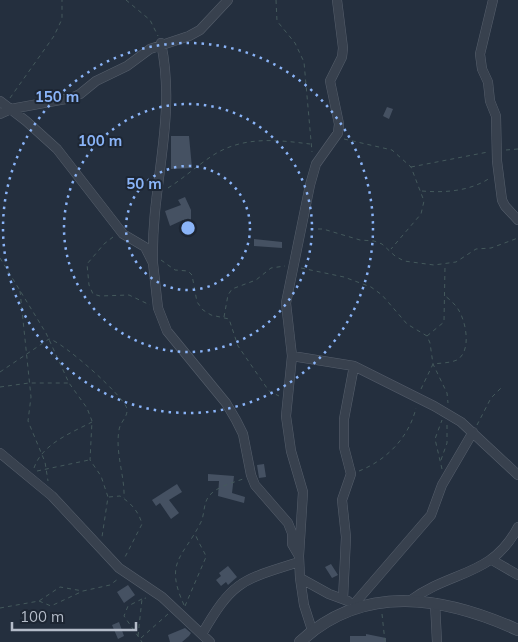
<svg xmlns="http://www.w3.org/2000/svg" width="518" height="642" viewBox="0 0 518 642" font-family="Mulish,sans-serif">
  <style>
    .building { fill: #455162 }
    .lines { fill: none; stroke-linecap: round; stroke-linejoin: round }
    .minor-casing { stroke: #565f6c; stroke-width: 10 }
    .tertiary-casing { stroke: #565f6c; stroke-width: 12 }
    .path { stroke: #44595c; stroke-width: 1; stroke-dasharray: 4 4; stroke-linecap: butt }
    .minor { stroke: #38414e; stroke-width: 9 }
    .tertiary { stroke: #38414e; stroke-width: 11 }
    .ring { fill: none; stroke: #8ab4f8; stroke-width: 2.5; stroke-dasharray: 2.5 5 }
    .centre { fill: #8ab4f8; stroke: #1d2633; stroke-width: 2.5 }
    .ring-label { font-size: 15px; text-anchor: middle; font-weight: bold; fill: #8ab4f8; stroke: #1d2633; stroke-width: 4; stroke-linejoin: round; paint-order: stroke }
  </style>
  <rect width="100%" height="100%" fill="#242f3e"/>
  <path class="building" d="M387 107 393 109 389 119 383 116Z
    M171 136H189L192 168 171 169Z
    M185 197 191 210V228H184L183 220 170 226 165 211 181 205 178 200Z
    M254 239 282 242V248L254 246Z
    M264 464 266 477 259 478 257 465Z
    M208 474 234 476 232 493 245 497 244 503 218 496 219 481H208Z
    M177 484 182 492 169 500 179 513 171 519 160 503 156 506 152 500Z
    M331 564 338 575 332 578 325 567Z
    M228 566 237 577 228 585 226 582 221 586 216 580 221 576 219 573Z
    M128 585 135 595 124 603 117 592Z
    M119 622 124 636 118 639 112 625Z
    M185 628 191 633 189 636 182 642H170L168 635Z
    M366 634 386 638V642H350V636H366Z"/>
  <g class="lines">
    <g class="minor-casing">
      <path id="minor" d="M493 0 480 54 482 69 488 82 490 101 496 116 497 161 502 200 505 206 518 220
        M0 101 26 121 57 149 123 234 145 247 153 263 158 308 167 331 226 403 236 420 243 434 251 475 255 485 288 523 292 533V544L299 556
        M0 114 11 109 71 98 80 94 96 81 127 66 150 49 189 36 200 30 228 0
        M153 260C151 186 177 118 161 43
        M292 356 354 366 434 406 461 422 518 475
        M0 453 52 496 119 568 162 597 210 642
        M492 560 518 575
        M300 578 329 594 348 601
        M343 599 346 537 342 500 351 474 344 447V419L354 366
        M411 600C452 570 492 577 518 527
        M355 603 431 515 442 485 473 432
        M435 603 437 642
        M312 630 304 605 300 578 299 556 303 492 291 451 286 416 292 356 286 303 310 185 316 164 338 133 339 124 330 81 342 57 343 48 337 0
        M202 634C233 580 242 580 299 562"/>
    </g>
    <g class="tertiary-casing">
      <path id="tertiary" d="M300 642C364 582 445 597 518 630"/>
    </g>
    <path class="path" d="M126 0 150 20 158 36
      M276 0 277 21 295 43 304 62 312 152
      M10 98 54 36 62 19V0
      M344 139 392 150 411 167 424 201 421 214 391 249
      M506 150 518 149
      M411 167 488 152
      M168 188C184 178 199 164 215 154 245 136 278 140 310 144
      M422 191C446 193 470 191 490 178
      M310 229H323L360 240 374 241 382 244 395 256 404 261 434 265 456 262 476 249 491 248 518 238
      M113 237 104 244 87 264 89 285 93 294 100 296 129 295 150 305
      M0 258 46 333 69 383 87 408 92 421 90 460 101 476 108 497 102 537
      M161 260 175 270 188 271 192 275 197 302 203 310 211 315 229 319 238 346 269 391 279 396
      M301 268 344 277 371 287 382 295 407 324 427 336 430 343 433 364 447 393 448 403
      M20 291 31 397 28 421 45 462 48 481
      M224 317 228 295 232 289 256 280 271 268 285 266
      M427 336 444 322 445 266
      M0 372 49 339C62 341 125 397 127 409 128 417 120 422 119 430 115 453 125 476 124 498
      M0 387 29 383H69
      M421 389 433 364C441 363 450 363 457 360 472 351 466 321 458 309 455 304 449 299 444 295
      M477 425 491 398 501 388
      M441 460 447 443V425
      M34 468C42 444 71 433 92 422
      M442 469 435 439 442 420
      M37 471 89 460
      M359 471C387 460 409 437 416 408
      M109 497 120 496C131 503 139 512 142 524L124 559
      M142 599 128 606 124 616 142 642
      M39 601 51 606 83 591
      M184 605C164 561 183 558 201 522 205 513 203 504 209 496 216 487 232 483 243 479
      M185 606 206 557C206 554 197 541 195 533
      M0 608 39 601 60 587 83 591 110 585 118 579
      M382 614 385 642
      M138 636 142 599 146 598
      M141 638 168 614"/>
    <use href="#minor" class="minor"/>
    <use href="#tertiary" class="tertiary"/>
  </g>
  <g class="ring">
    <circle cx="188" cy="228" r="62"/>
    <circle cx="188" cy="228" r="124"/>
    <circle cx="188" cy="228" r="185"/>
  </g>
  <circle cx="188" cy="228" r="8" class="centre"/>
  <g class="ring-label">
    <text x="57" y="102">150 m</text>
    <text x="100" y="146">100 m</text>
    <text x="144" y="189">50 m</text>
  </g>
  <path d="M12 622v8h124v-8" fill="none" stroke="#b4bcc9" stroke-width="2.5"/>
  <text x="20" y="622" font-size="15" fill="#b4bcc9" stroke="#1d2633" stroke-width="4" paint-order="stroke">100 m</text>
</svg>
